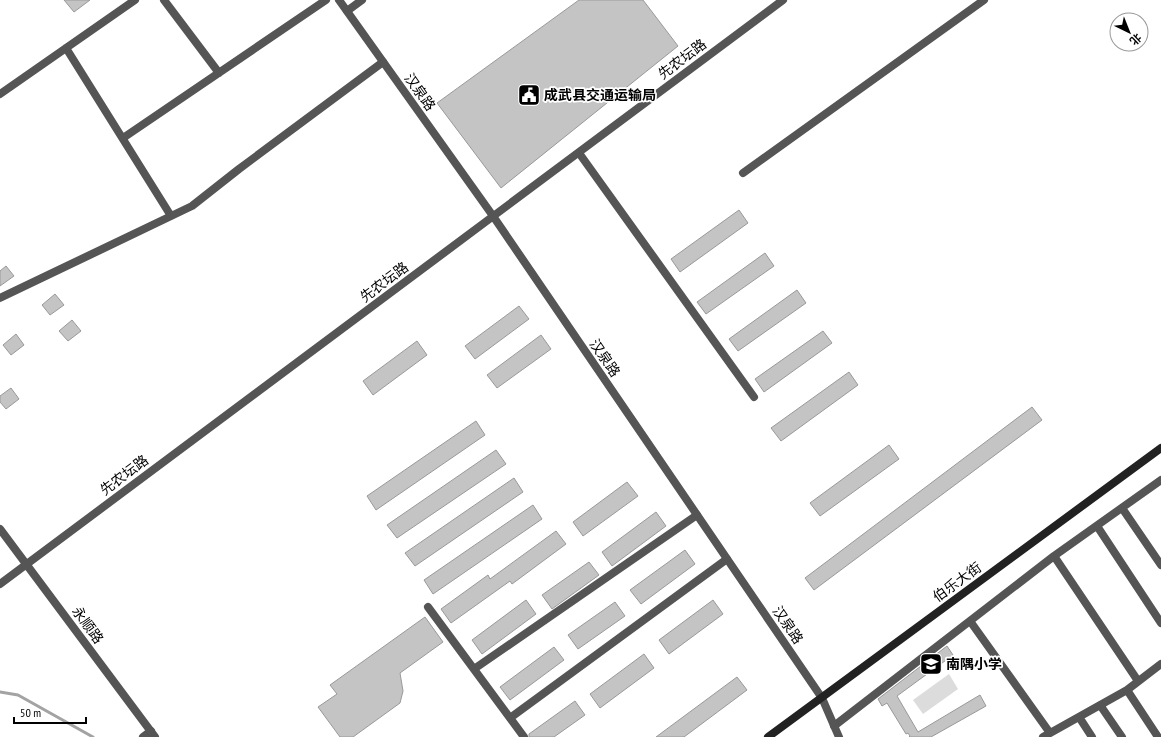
<svg xmlns="http://www.w3.org/2000/svg" width="1161" height="737" viewBox="0 0 1161 737" font-family="'PT Sans Narrow','Noto Sans SC',sans-serif">
  <style>
    .garden { fill: #dcdcdc }
    .lines { fill: none; stroke-linecap: round; stroke-linejoin: round }
    .stream { stroke: #a3a3a3; stroke-width: 3 }
    .building { fill: #c4c4c4; stroke: #999 }
    .minor { stroke: #555; stroke-width: 8 }
    .tertiary { stroke: #555; stroke-width: 8 }
    .secondary { stroke: #222; stroke-width: 8 }
    .labels { text-anchor: middle; dominant-baseline: central; stroke-width: 3.5; stroke-linejoin: round; paint-order: stroke }
    .street-label { font-size: 14px; fill: #000; stroke: #fff }
    .poi-label { font-size: 14px; font-weight: bold; fill: #000; stroke: #fff; text-anchor: start }
  </style>
  <rect width="100%" height="100%" fill="#fff"/>
  <path class="garden" d="M949 674 958 689 923 714 913 700Z"/>
  <g class="lines">
    <path class="stream" d="M0 692 18 695 93 737"/>
  </g>
  <path class="building" d="M64 0H90L74 12Z
    M579 0H643L678 46 501 188 437 103Z
    M739 210 748 223 680 272 671 259Z
    M765 253 774 266 706 314 697 302Z
    M6 266 14 276 0 286V271Z
    M797 290 806 303 738 351 729 339Z
    M55 294 64 305 50 315 42 305Z
    M519 306 529 319 475 359 465 346Z
    M72 320 81 331 68 341 59 331Z
    M823 331 832 343 764 392 755 379Z
    M16 334 24 345 11 355 3 345Z
    M541 335 551 349 497 388 487 375Z
    M417 341 427 355 373 395 363 381Z
    M849 372 858 385 781 441 771 428Z
    M11 388 19 399 6 409 0 402V396Z
    M1032 407 1042 420 814 590 805 578Z
    M476 421 485 435 376 510 367 496Z
    M889 445 899 459 820 516 810 503Z
    M496 450 506 464 397 538 387 525Z
    M514 478 523 492 415 566 405 553Z
    M627 482 638 496 583 536 573 522Z
    M533 505 542 519 433 594 424 580Z
    M656 512 666 526 612 566 602 552Z
    M556 531 566 544 512 584 510 581 451 623 441 609 488 575 490 579Z
    M685 550 695 564 641 604 630 590Z
    M589 562 599 575 552 609 542 595Z
    M526 600 536 614 482 654 472 640Z
    M713 600 723 614 669 654 659 640Z
    M615 602 625 616 578 649 568 635Z
    M425 617 443 642 400 673 403 691 400 703 353 737H340L318 707 337 694 330 685Z
    M947 646 953 655 897 696 918 732 980 695 986 706 931 737H909L910 736 908 733 906 734 887 703 882 706 878 699Z
    M554 647 564 660 510 700 500 687Z
    M644 654 654 668 600 708 590 694Z
    M737 677 747 690 684 737H656Z
    M575 701 585 715 554 737H529V734Z"/>
  <g class="lines">
    <path class="minor" d="M164 0 219 73
      M347 11 362 0
      M66 48 171 216
      M0 94 135 0
      M123 138 326 0
      M579 153 754 397
      M743 173 984 0
      M0 298 192 206 239 169 383 62
      M1122 508 1161 565
      M1097 526 1161 623
      M1054 556 1138 681
      M428 607 524 737
      M970 621 1050 733
      M474 669 697 515
      M1127 690 1161 664
      M1100 705 1122 737
      M1079 717 1092 737
      M510 718 727 559
      M834 726 1054 556 1161 480
      M143 737 151 731
      M1043 737 1127 690 1158 737"/>
    <path class="tertiary" d="M339 0 493 216 822 698 839 737
      M0 529 155 737
      M0 584 783 0"/>
    <path class="secondary" d="M768 737 1161 448"/>
  </g>
  <defs>
    <g id="civic-square" transform="scale(1.15)"><rect x="-9" y="-9" width="18" height="18" rx="4" fill="#000" stroke="#fff"/><path d="M-.6-6.5H3V-4.5H.6V-3L4-1V1h2V6H-6V1h2V-1L-.6-3ZM-1.2 2.5V6h2.4V2.5Z" fill="#fff"/></g>
    <g id="school-square" transform="scale(1.15)"><rect x="-9" y="-9" width="18" height="18" rx="4" fill="#000" stroke="#fff"/><path d="M0-5L7-2L0 1L-7-2ZM-4 1L0 2.5L4 1V4Q0 6-4 4Z" fill="#fff"/></g>
  </defs>
  <g fill-rule="evenodd">
    <use href="#civic-square" x="529" y="95"/>
    <use href="#school-square" x="931" y="664"/>
  </g>
  <g class="labels">
    <g class="street-label">
      <text transform="translate(682 59) rotate(-37)">先农坛路</text>
      <text transform="translate(420 92) rotate(55)">汉泉路</text>
      <text transform="translate(384 282) rotate(-37)">先农坛路</text>
      <text transform="translate(605 358) rotate(56)">汉泉路</text>
      <text transform="translate(124 475) rotate(-37)">先农坛路</text>
      <text transform="translate(957 582) rotate(-36)">伯乐大街</text>
      <text transform="translate(88 625) rotate(54)">永顺路</text>
      <text transform="translate(788 625) rotate(56)">汉泉路</text>
    </g>
    <g class="poi-label">
      <text x="544" y="95">成武县交通运输局</text>
      <text x="946" y="664">南隅小学</text>
    </g>
  </g>
  <g transform="translate(1129 32) rotate(137)"><circle r="19" fill="#ffffff" stroke="#999999"/>
  <path d="M0-3L7 15L0 10L-7 15Z" fill="#000000"/>
  <text y="-6" font-size="11" font-weight="bold" text-anchor="middle" fill="#000000">北</text>
  </g>
  <path d="M14 717v6h72v-6" fill="none" stroke="#000000" stroke-width="2"/>
  <text x="20" y="717" font-size="12" fill="#000000" stroke="#ffffff" stroke-width="3" paint-order="stroke">50 m</text>
</svg>
